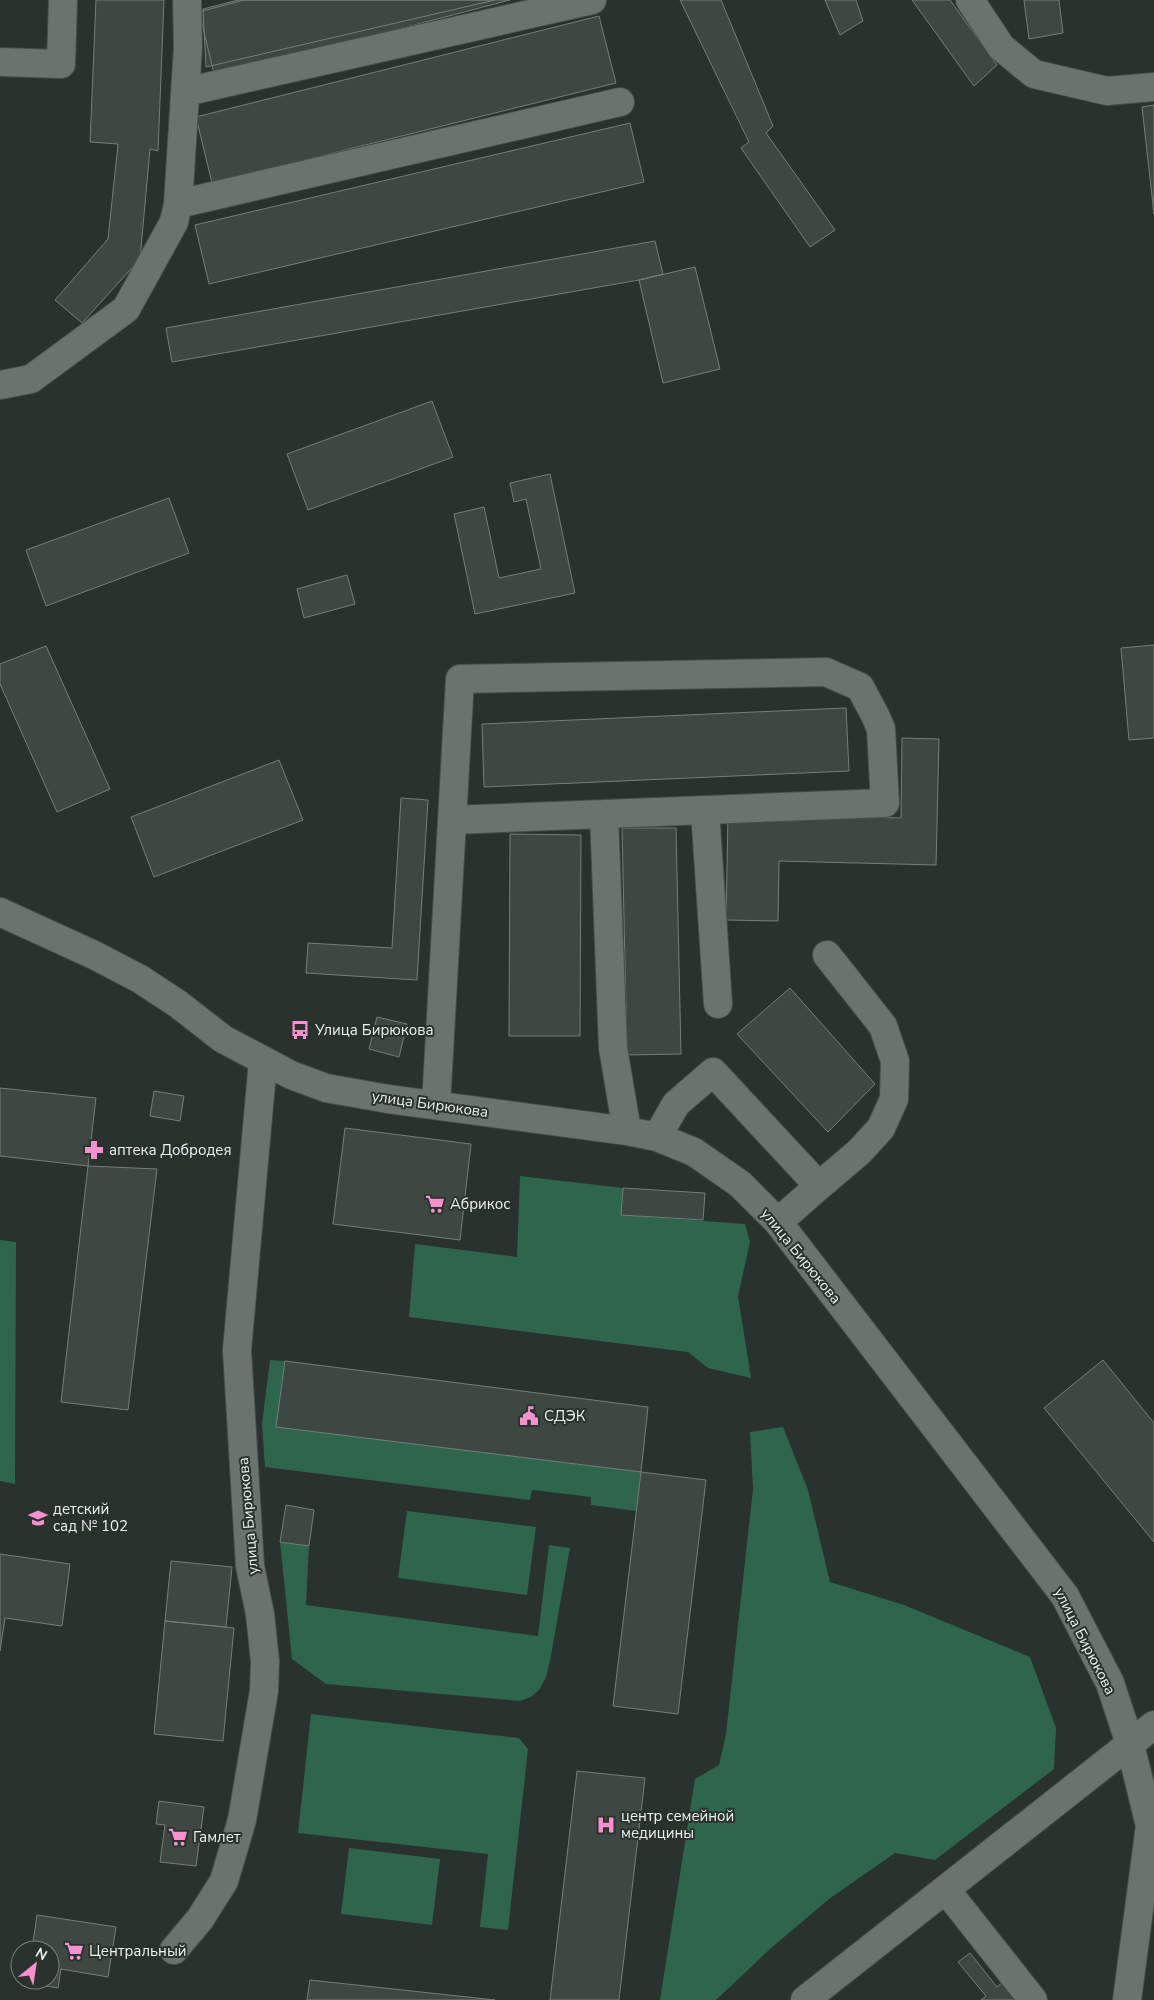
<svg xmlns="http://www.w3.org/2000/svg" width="1154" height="2000" viewBox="0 0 1154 2000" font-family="'Nunito Sans',sans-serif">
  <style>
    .green { fill: #2e654d }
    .building { fill: #3e4843; stroke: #757f7a }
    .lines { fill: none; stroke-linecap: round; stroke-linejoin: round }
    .minor-casing { stroke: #464e4a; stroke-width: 30 }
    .minor { stroke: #6a746f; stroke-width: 28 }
    .labels { text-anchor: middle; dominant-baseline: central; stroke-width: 4; stroke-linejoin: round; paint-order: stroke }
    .poi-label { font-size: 15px; fill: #ecf2ef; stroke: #29322d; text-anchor: start }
    .street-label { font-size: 15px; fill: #ecf2ef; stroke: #29322d }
  </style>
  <rect width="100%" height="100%" fill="#29322d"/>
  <path class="green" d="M520 1176 623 1188 622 1215 745 1224 750 1242 738 1296 751 1378 708 1368 688 1352 409 1317 415 1244 517 1257Z
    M0 1240 16 1242 15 1484 0 1481Z
    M270 1360 285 1361 277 1427 641 1472 636 1511 591 1505V1497L532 1490 530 1500 265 1467 262 1424Z
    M783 1427 808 1490 830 1582 904 1605 1030 1657 1056 1728 1054 1769 935 1860 895 1853 829 1899 770 1949 716 2000H660L695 1779 719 1765 726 1734 753 1489 750 1432Z
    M407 1511 536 1527 527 1595 398 1578Z
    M280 1542 309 1546 306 1605 538 1636 549 1545 570 1548 550 1661 546 1677 539 1690 531 1697 520 1701 326 1684 292 1659Z
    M311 1714 519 1738 528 1749 508 1930 480 1927 488 1854 298 1833Z
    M349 1848 440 1859 432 1925 341 1914Z"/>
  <path class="building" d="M96 0H164L158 151 150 149 140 259 82 323 55 300 108 239 118 144 90 142Z
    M238 0H495L206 67 203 9Z
    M244 0H510L215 77 199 12Z
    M680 0H721L773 126 766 133 835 230 810 247 741 148 749 142Z
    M825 0H856L863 21 840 35Z
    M912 0H950L997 65 974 86Z
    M1024 0H1059L1063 33 1029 39Z
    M599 16 616 83 212 183 196 117Z
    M1154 105V214L1142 107Z
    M630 123 644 182 209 284 195 225Z
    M655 241 663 274 639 280 172 362 166 328Z
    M695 267 720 369 663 383 639 280Z
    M432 401 453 457 308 510 287 454Z
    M550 474 575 593 475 614 454 514 484 507 499 578 541 569 526 499 514 502 510 483Z
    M169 498 189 553 46 606 26 550Z
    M347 575 355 604 304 618 297 589Z
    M1154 645V738L1129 740 1121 648Z
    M46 646 110 789 57 812 0 684V664Z
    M846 708 849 771 484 787 482 724Z
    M902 738 939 739 936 865 779 861 778 921 726 920 728 814 901 818Z
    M279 760 303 820 154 877 131 817Z
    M401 798 428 800 417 980 306 973 308 943 392 948Z
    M622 828H676L681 1054 627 1055Z
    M510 834 581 835 580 1036H509Z
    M790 988 875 1084 828 1132 737 1034Z
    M377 1017 407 1024 399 1057 369 1049Z
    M0 1088 96 1098 88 1166 0 1156Z
    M154 1091 184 1096 180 1121 150 1116Z
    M345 1128 471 1144 460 1240 333 1224Z
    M88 1166 157 1169 128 1410 61 1402Z
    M623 1188 705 1193 703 1220 621 1215Z
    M1103 1360 1154 1423V1542L1044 1408Z
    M285 1361 648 1407 641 1472 276 1427Z
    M641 1472 706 1480 678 1714 613 1706Z
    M286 1505 314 1510 309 1546 280 1542Z
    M0 1554 70 1564 62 1626 5 1618 0 1651Z
    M171 1561 232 1567 226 1627 165 1621Z
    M165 1621 234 1628 223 1741 154 1734Z
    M577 1771 645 1778 619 2000H550Z
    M159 1801 204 1807 196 1866 160 1862 165 1825 156 1824Z
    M37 1915 116 1927 108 1977 61 1969 58 1988 27 1983V1980H50V1950H32Z
    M970 1953 997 1987 1003 1982 1017 2000H981L986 1996 958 1962Z
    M310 1980 495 2000H307Z"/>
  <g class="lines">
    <g class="minor-casing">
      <path id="minor" d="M970 0 1001 47 1034 74 1107 91 1154 87
        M0 62 61 64 63 0
        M185 92 592 0
        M178 204 620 102
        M0 385 31 379 126 309 174 222 178 204 188 47 187 0
        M705 810 718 1004
        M604 814 613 1048 627 1131
        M0 912 94 955 140 979 178 1004 223 1039 291 1075 326 1088 388 1099 627 1131 657 1137 694 1152 740 1184 778 1222 1065 1596 1110 1683 1130 1744 1150 1826 1127 2000
        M436 1105 460 679 826 672 860 687 875 715 881 729 885 803 452 820
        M657 1137 676 1104 713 1072 819 1186 778 1222
        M819 1186 859 1152 881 1128 894 1099 895 1061 883 1026 827 955
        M946 1890 1033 2000
        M174 1950 200 1919 224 1881 242 1820 264 1691 265 1661 260 1614 250 1566 237 1350 263 1061
        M805 2000 1154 1725"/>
    </g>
    <use href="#minor" class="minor"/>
  </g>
  <defs>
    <g id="bus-bare" transform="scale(1.5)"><path d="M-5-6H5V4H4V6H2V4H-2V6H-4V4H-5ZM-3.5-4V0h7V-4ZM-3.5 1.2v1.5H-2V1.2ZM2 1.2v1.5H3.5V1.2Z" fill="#f690cf" stroke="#29322d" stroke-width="2.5" paint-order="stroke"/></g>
    <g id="pharmacy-bare" transform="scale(1.5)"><path d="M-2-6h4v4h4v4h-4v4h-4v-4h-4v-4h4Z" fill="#f690cf" stroke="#29322d" stroke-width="2.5" paint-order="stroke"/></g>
    <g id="supermarket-bare" transform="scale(1.5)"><path d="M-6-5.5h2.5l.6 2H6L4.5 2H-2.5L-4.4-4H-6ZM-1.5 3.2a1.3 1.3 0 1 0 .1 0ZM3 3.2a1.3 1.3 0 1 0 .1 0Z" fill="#f690cf" stroke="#29322d" stroke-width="2.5" paint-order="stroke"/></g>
    <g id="civic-bare" transform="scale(1.5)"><path d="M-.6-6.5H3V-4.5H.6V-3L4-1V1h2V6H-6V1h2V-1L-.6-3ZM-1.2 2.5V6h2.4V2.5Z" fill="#f690cf" stroke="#29322d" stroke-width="2.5" paint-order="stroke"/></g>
    <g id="school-bare" transform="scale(1.5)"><path d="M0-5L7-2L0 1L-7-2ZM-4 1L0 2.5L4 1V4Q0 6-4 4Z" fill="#f690cf" stroke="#29322d" stroke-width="2.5" paint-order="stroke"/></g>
    <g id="hospital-bare" transform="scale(1.5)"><path d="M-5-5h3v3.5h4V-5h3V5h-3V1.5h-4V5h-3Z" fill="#f690cf" stroke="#29322d" stroke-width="2.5" paint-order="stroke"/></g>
  </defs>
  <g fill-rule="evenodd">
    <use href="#bus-bare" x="300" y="1030"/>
    <use href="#pharmacy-bare" x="94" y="1150"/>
    <use href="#supermarket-bare" x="435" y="1204"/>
    <use href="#civic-bare" x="529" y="1416"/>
    <use href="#school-bare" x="38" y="1518"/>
    <use href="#hospital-bare" x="606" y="1825"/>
    <use href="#supermarket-bare" x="178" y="1837"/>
    <use href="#supermarket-bare" x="74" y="1951"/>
  </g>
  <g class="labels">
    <g class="poi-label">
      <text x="315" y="1030">Улица Бирюкова</text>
      <text x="109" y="1150">аптека Добродея</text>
      <text x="450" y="1204">Абрикос</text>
      <text x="544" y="1416">СДЭК</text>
      <text x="53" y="1509">детский<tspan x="53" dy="17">сад № 102</tspan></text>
      <text x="621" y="1816">центр семейной<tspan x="621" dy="17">медицины</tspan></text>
      <text x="193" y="1837">Гамлет</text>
      <text x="89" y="1951">Центральный</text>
    </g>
    <g class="street-label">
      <text transform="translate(430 1104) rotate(8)">улица Бирюкова</text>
      <text transform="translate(801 1256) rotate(51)">улица Бирюкова</text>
      <text transform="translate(248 1516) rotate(-95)">улица Бирюкова</text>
      <text transform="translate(1085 1641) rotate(63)">улица Бирюкова</text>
    </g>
  </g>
  <g transform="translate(35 1965) rotate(30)"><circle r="24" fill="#29322d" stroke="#777f7b"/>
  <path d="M0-4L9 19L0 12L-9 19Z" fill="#f690cf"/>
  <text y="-8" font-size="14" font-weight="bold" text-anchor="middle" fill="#ecf2ef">N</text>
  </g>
</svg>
